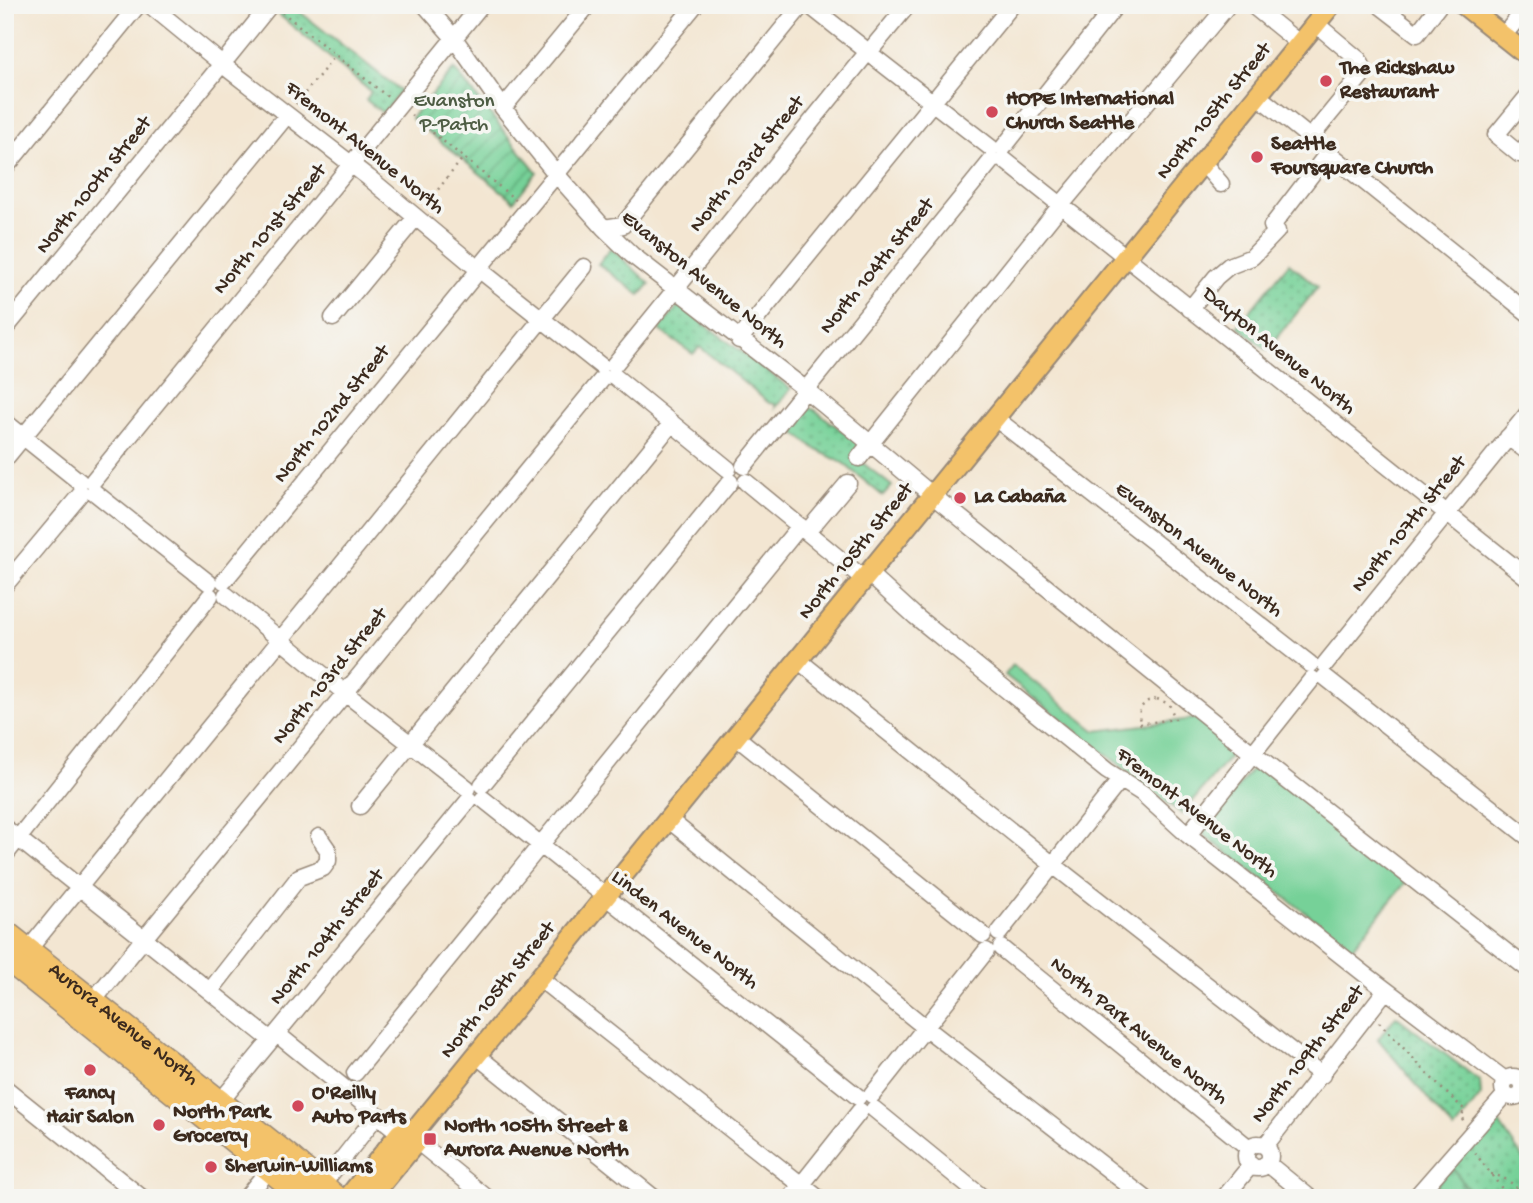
<svg xmlns="http://www.w3.org/2000/svg" width="1533" height="1203" viewBox="0 0 1533 1203" font-family="'Gochi Hand',sans-serif">
  <style>
    .grass { fill: url(#grass-dots); stroke: #587e5b; stroke-width: 2 }
    .cemetery { fill: url(#cemetery-stones); stroke: #587e5b; stroke-width: 2 }
    .park { fill: #76d198; stroke: #587e5b; stroke-width: 2 }
    .garden { fill: url(#garden-furrows); stroke: #587e5b; stroke-width: 2 }
    .lines { fill: none; stroke-linecap: round; stroke-linejoin: round }
    .minor-casing { stroke: #978878; stroke-width: 19 }
    .major-casing { stroke: #978878; stroke-width: 23 }
    .highway-casing { stroke: #978878; stroke-width: 26 }
    .path { stroke: #978878; stroke-width: 2.5; stroke-dasharray: 2 5; stroke-linecap: butt }
    .minor { stroke: #fff; stroke-width: 16 }
    .major { stroke: #f3c26a; stroke-width: 19 }
    .highway { stroke: #f3c26a; stroke-width: 23 }
    .poi-dot { fill: #d1495b; stroke: #f6f6f2; stroke-width: 2.5 }
    .labels { text-anchor: middle; dominant-baseline: central; stroke-width: 7; stroke-linejoin: round; paint-order: stroke }
    .poi-label { font-size: 21px; font-weight: bold; fill: #3b2a1e; stroke: #f6f6f2; text-anchor: start }
    .park-label { font-size: 21px; fill: #4d5c43; stroke: #f6f6f2 }
    .street-label { font-size: 21px; fill: #3b2a1e; stroke: #f6f6f2 }
  </style>
  <defs>
    <pattern id="grass-dots" width="8" height="8" patternUnits="userSpaceOnUse" patternTransform="scale(1.75)"><rect width="8" height="8" fill="#76d198"/><path d="M2 2h.1M6 6h.1" fill="none" stroke="#62aa7b" stroke-width="1.8" stroke-linecap="round"/></pattern>
    <pattern id="cemetery-stones" width="16" height="16" patternUnits="userSpaceOnUse" patternTransform="scale(1.75)"><rect width="16" height="16" fill="#76d198"/><path d="M2 7V4a2 2 0 0 1 4 0v3zM10 15v-3a2 2 0 0 1 4 0v3z" fill="#62aa7b"/></pattern>
    <pattern id="garden-furrows" width="10" height="10" patternUnits="userSpaceOnUse" patternTransform="scale(1.75)"><rect width="10" height="10" fill="#76d198"/><path d="M-1 1l2-2M0 10L10 0M9 11l2-2" fill="none" stroke="#62aa7b"/></pattern>
  </defs>
  <rect width="100%" height="100%" fill="#f6f6f2"/>
  <filter id="ink" filterUnits="userSpaceOnUse"><feTurbulence type="fractalNoise" baseFrequency=".0143" numOctaves="2"/><feDisplacementMap in="SourceGraphic" scale="14" xChannelSelector="R" yChannelSelector="G"/><feConvolveMatrix kernelMatrix="1 2 1 2 8 2 1 2 1" color-interpolation-filters="sRGB"/></filter>
  <filter id="wash" filterUnits="userSpaceOnUse"><feTurbulence type="fractalNoise" baseFrequency=".00686" numOctaves="4" result="noise"/><feDisplacementMap in="SourceGraphic" scale="28" xChannelSelector="R" yChannelSelector="G"/><feGaussianBlur stdDeviation="1.57" result="paint"/><feColorMatrix in="noise" values="0 0 0 0 0 0 0 0 0 0 0 0 0 0 0 0 0 1.4 0 .05"/><feComposite in="paint" operator="in"/></filter>
  <g filter="url(#wash)">
    <rect width="100%" height="100%" fill="#f3e6d2"/>
    <path class="grass" d="M283 5H291L401 91 383 113 366 100 371 92 277 13Z
      M611 248 650 284 640 295 598 264Z
      M1289 263 1318 287 1267 350 1238 326Z
      M679 305 791 389 775 408V404L769 403 700 347 693 354 659 330Z
      M806 407 815 410 862 446 854 456 892 486 883 496 843 463 817 450 786 426 799 409Z
      M1396 1016 1480 1081 1481 1095 1454 1130 1378 1039Z
      M1495 1117 1528 1166V1198H1475L1451 1166Z"/>
    <path class="cemetery" d="M1451 1166 1475 1198H1426Z"/>
    <path class="park" d="M1013 665 1096 731 1200 718 1238 747 1182 814 1005 675Z
      M1258 762 1407 881 1352 948 1201 833Z"/>
    <path class="garden" d="M454 69 537 172 514 201 411 118Z"/>
  </g>
  <g filter="url(#ink)">
    <g class="lines">
      <g class="minor-casing">
        <path id="minor" d="M150 5 216 59
          M425 5 454 38 503 108 557 175 604 228 632 255 805 389 932 495 1252 753 1528 969
          M809 5 862 47
          M1252 5 1300 44
          M1312 5 1323 15
          M1384 5 1382 7 1417 34 1439 5
          M1503 36 1528 6
          M874 46 908 5
          M228 57 270 5
          M874 57 991 148
          M228 69 369 178 472 264
          M1258 96 1528 313
          M1528 96 1496 135 1519 154 1528 144
          M503 108 588 5
          M1310 138 1361 76 1363 68 1359 60 1316 24
          M1003 148 1116 5
          M1003 159 1528 578
          M1203 163 1221 184
          M5 168 138 5
          M1272 226 1328 153
          M604 228 623 225 802 5
          M484 262 695 5
          M485 274 601 366
          M1190 309 1216 277 1229 266 1252 257 1277 231
          M333 318 416 217
          M5 329 217 70
          M739 340 1012 5
          M614 365 863 58
          M614 376 728 469
          M995 418 1310 664
          M5 422 80 482
          M1508 437 1528 452
          M859 458 1061 205 1228 5
          M5 459 287 115
          M744 466 992 160
          M93 481 481 5
          M746 482 864 579
          M94 492 209 583
          M807 532 848 483
          M868 573 915 616 1107 771 1142 793 1188 835 1366 975 1505 1080
          M224 581 475 275
          M5 585 81 494
          M226 595 345 693 467 788
          M798 660 1052 864 1322 1075
          M1325 664 1528 413
          M1325 677 1528 837
          M735 736 983 935
          M482 785 730 482
          M483 799 858 1097
          M360 806 672 423
          M668 819 926 1028 1145 1198
          M5 828 271 1040
          M1188 835 1312 679
          M5 855 210 596
          M999 933 1121 779
          M1001 948 1249 1148
          M28 950 584 267
          M539 978 818 1198
          M210 991 299 877 323 868 328 861V850L319 837
          M92 1002 603 378
          M277 1034 400 1133
          M476 1055 654 1198
          M355 1073 800 526
          M1503 1087a10 10 0 1 1 20 0a10 10 0 1 1-20 0Z
          M5 1088 142 1198
          M872 1095 986 951
          M220 1102 469 800
          M874 1109 983 1198
          M417 1141 487 1198
          M1246 1156a12 12 0 1 1 24 0a12 12 0 1 1-24 0Z
          M1265 1146 1386 990
          M1267 1163 1310 1198
          M322 1185 377 1115
          M246 1198 270 1168
          M791 1198 860 1111
          M1224 1198 1251 1165
          M1415 1198 1506 1094"/>
      </g>
      <g class="major-casing">
        <path id="major" d="M1464 5 1528 56
          M348 1198 400 1133 418 1127 1331 5
          M370 1198 417 1141 418 1127"/>
      </g>
      <g class="highway-casing">
        <g id="highway">
          <path id="s1" d="M5 932 291 1158 337 1198"/>
          <path d="M5 957 305 1198"/>
        </g>
      </g>
      <path class="path" d="M282 12 389 98
        M296 104 336 55
        M411 115 517 201
        M425 206 463 158
        M1157 699 1169 704 1175 719 1139 724 1140 708 1148 701Z
        M1379 1022 1440 1087 1465 1110 1461 1116 1464 1122
        M1475 1153 1509 1198
        M1491 1174C1507 1177 1516 1186 1525 1198"/>
      <use href="#minor" class="minor"/>
      <use href="#major" class="major"/>
      <use href="#highway" class="highway"/>
    </g>
  </g>
  <g class="poi-dot">
    <circle cx="1326" cy="81" r="7"/>
    <circle cx="992" cy="112" r="7"/>
    <circle cx="1257" cy="157" r="7"/>
    <circle cx="960" cy="498" r="7"/>
    <circle cx="90" cy="1070" r="7"/>
    <circle cx="298" cy="1106" r="7"/>
    <circle cx="159" cy="1125" r="7"/>
    <rect x="423" y="1132" width="14" height="14" rx="3.5"/>
    <circle cx="211" cy="1167" r="7"/>
  </g>
  <g class="labels">
    <g class="poi-label">
      <text x="1340" y="69">The Rickshaw<tspan x="1340" dy="24">Restaurant</tspan></text>
      <text x="1006" y="100">HOPE International<tspan x="1006" dy="24">Church Seattle</tspan></text>
      <text x="1271" y="145">Seattle<tspan x="1271" dy="24">Foursquare Church</tspan></text>
      <text x="974" y="498">La Cabaña</text>
      <text x="90" y="1094" text-anchor="middle">Fancy<tspan x="90" dy="24">Hair Salon</tspan></text>
      <text x="312" y="1094">O'Reilly<tspan x="312" dy="24">Auto Parts</tspan></text>
      <text x="173" y="1113">North Park<tspan x="173" dy="24">Grocercy</tspan></text>
      <text x="444" y="1127">North 105th Street &amp;<tspan x="444" dy="24">Aurora Avenue North</tspan></text>
      <text x="225" y="1167">Sherwin-Williams</text>
    </g>
    <g class="park-label">
      <text x="454" y="102">Evanston<tspan x="454" dy="24">P-Patch</tspan></text>
    </g>
    <g class="street-label">
      <text transform="translate(1215 112) rotate(-51)">North 105th Street</text>
      <text transform="translate(364 149) rotate(39)">Fremont Avenue North</text>
      <text transform="translate(748 165) rotate(-51)">North 103rd Street</text>
      <text transform="translate(95 186) rotate(-51)">North 100th Street</text>
      <text transform="translate(271 230) rotate(-50)">North 101st Street</text>
      <text transform="translate(878 267) rotate(-51)">North 104th Street</text>
      <text transform="translate(703 281) rotate(39)">Evanston Avenue North</text>
      <text transform="translate(1278 352) rotate(39)">Dayton Avenue North</text>
      <text transform="translate(333 415) rotate(-51)">North 102nd Street</text>
      <text transform="translate(1410 525) rotate(-51)">North 107th Street</text>
      <text transform="translate(1198 551) rotate(38)">Evanston Avenue North</text>
      <text transform="translate(857 552) rotate(-51)">North 105th Street</text>
      <text transform="translate(331 677) rotate(-51)">North 103rd Street</text>
      <text transform="translate(1196 814) rotate(38)">Fremont Avenue North</text>
      <text transform="translate(684 931) rotate(38)">Linden Avenue North</text>
      <text transform="translate(328 938) rotate(-51)">North 104th Street</text>
      <text transform="translate(499 991) rotate(-51)">North 105th Street</text>
      <text stroke="none"><textPath href="#s1" startOffset="150">Aurora Avenue North</textPath></text>
      <text transform="translate(1138 1032) rotate(39)">North Park Avenue North</text>
      <text transform="translate(1309 1055) rotate(-52)">North 109th Street</text>
    </g>
  </g>
  <rect width="1533" height="1203" fill="none" stroke="#f6f6f2" stroke-width="28"/>
</svg>
